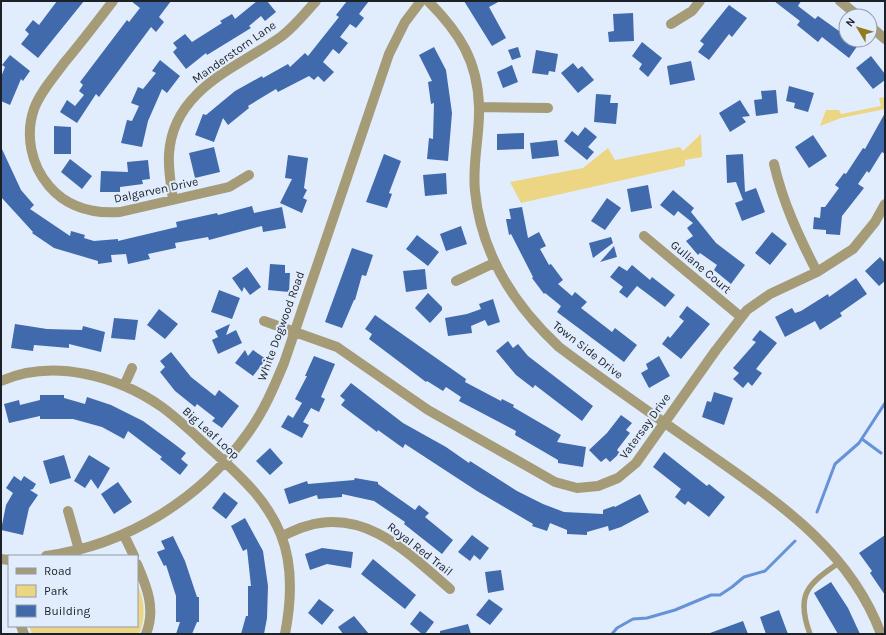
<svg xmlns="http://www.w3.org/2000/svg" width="886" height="635" viewBox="0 0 886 635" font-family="Karla,sans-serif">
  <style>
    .green { fill: #ecd684 }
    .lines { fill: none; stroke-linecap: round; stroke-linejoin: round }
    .stream { stroke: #6692d7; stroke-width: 3 }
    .building { fill: #406aac }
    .lane { stroke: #a59b77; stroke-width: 5.5 }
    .street { stroke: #a59b77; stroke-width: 10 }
    .labels { text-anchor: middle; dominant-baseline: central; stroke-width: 4; stroke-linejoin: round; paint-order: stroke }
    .street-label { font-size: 12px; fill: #1c2128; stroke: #e1ecfd }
  </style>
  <rect width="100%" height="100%" fill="#e1ecfd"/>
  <path class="green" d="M885 97V109L841 118 820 126 826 110H839L841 114 881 106 879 98Z
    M701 134 702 157 685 160V166L521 203 510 182 583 168 608 148 615 160 680 147 683 151Z
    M137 584C145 600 146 617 139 634H32L29 626H137Z"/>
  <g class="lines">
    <path class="stream" d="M862 439 881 453
      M817 512 835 464 859 443 885 403
      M612 634 617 628 633 619 647 618 675 610 711 595H720L732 587 744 577 765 571 795 541"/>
  </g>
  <path class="building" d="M57 1H84L38 58 21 44 29 34 25 30 33 20 39 25Z
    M131 1H171L159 17 164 22 156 32 151 27 99 97 96 94 77 123 60 112 67 100 75 106 84 95 79 91 83 85 80 82 127 20 129 22 140 8Z
    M257 1H267L276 12 265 21 261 16 249 26 251 28 207 55 206 53 186 69 173 52 177 48 173 43 185 34 192 42 222 23 220 21 232 14 235 19Z
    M347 1H369L359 14 364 18 356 28 350 24 340 37 348 43 339 54 333 49 323 62 334 72 324 82 318 76 314 80 309 76 278 92 276 89 248 106 249 108 228 125 223 118 214 142 195 135 203 114 206 115 235 91 262 76 263 78 288 64 290 67 305 53 308 56 339 17 336 15Z
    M464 1H500L489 7 506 38 492 46Z
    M774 1H801L798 6 815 19 818 16 846 36V40H851L858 45 849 58 822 37 818 42 797 25 800 21Z
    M729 5 747 18 732 37 729 34 709 60 698 52 704 44 700 41Z
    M633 13 634 41 609 42 608 32 614 31 613 14Z
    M642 42 662 58 648 77 639 69 642 64 632 56Z
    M434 47 446 70 452 113 448 161 427 159 429 138 433 139 434 103 431 104 428 82 432 81 419 55Z
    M518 47 521 57 512 60 508 50Z
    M536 50 558 54 555 72 549 71 548 75 532 73Z
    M10 55 30 71 23 81 21 79 10 105 1 101V77L5 67 2 65Z
    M871 56 885 74V80L873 89 856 68Z
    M160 60 180 76 167 93 162 89 148 121 142 147 121 143 127 120 132 121 139 106 131 103 138 87 143 89 156 73 152 71Z
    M691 61 695 80 670 85 667 66Z
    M573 63 578 69 582 66 594 80 578 93 561 73Z
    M512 65 518 82 503 88 497 72Z
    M789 86 814 93 808 112 794 108 795 103 786 101Z
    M776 90 778 113 756 116 754 100 762 99 761 91Z
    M596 94 611 95 610 103H618L616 124 594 122Z
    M740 100 750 116 742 117 746 122 730 132 719 113Z
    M885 113V154L882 152 869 173 867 171 858 184 864 188 842 216 840 235 826 234V230L813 229 814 217 820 218 821 207H825L839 188 835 185 844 173 846 174 863 148 865 149Z
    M54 126 71 127V154H54Z
    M585 127 597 137 588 147 594 152 587 160 564 141 572 131 578 136Z
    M524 133V149L497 150V134Z
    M813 135 827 156 809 168 795 147Z
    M557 140 559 156 532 159 530 143Z
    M1 147 21 190 34 205 30 209 70 236 71 231 85 235 84 238 94 241 118 239V241L177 227 176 222 217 213 218 215 252 206 254 213 282 207 286 228 263 232 262 226 209 240 208 237 175 243 176 248 148 254 150 259 128 264 126 254 111 255 112 262 98 264V261L54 248 32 233 33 232 1 197Z
    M214 147 220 172 195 178 189 153Z
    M384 154 401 161 389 193 392 194 387 208 366 202Z
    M743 154 745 192 756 188 765 212 742 221 735 203 743 200 736 182 727 183 726 155Z
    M288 155 308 158 304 188 307 190 303 198 307 200 302 213 280 203 292 179 285 178Z
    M70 159 92 176 82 189 61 172Z
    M148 160 150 179 142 180 143 184 120 187V192H100L101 171 128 172 127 162Z
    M446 173 447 194 425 196 423 175Z
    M648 185 652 208 631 212 627 189Z
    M673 190 694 208 691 212 716 243 745 265 731 284 714 270 717 265 700 253 698 255 686 241 693 236 687 228 693 223 678 211 674 216 660 205Z
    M607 198 621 208 605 230 591 221Z
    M522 207 528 238 539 232 546 246 540 249 549 265 551 264 563 280 558 284 572 296 575 292 587 302 581 308 612 332 615 328 637 345 624 362 557 312 561 306 545 293 544 294 532 278 533 277 511 234 509 235 506 219H511L509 209Z
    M461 226 467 244 446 251 440 234Z
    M772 232 787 244 770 265 755 253Z
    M417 235 439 252 428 266 406 249Z
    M611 237 613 243 593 258 589 243Z
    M614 246 617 257 600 262Z
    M352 248 373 255 366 276 362 275 355 300H354L342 328 325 322Z
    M880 257 885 263V281L879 286 865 271Z
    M270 264 285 265V273H290L289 292 268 290Z
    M632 265 650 280 652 277 675 295 665 307 637 286 627 298 619 292 623 287 610 277 619 266 627 271Z
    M247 267 261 287 250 295 244 287 242 292 232 278Z
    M425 269 427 289 406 292 403 271Z
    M856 278 867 294 840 313 842 316 820 330 815 321 785 337 775 317 792 308 795 313 801 311 828 294 829 297Z
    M219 290 240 298 232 319 211 312Z
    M428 293 442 307V310L430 323 415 308Z
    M493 299 500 322 488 326 485 320 471 326 472 333 448 336 445 318 467 314 481 309 479 304Z
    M687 306 710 324 681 359 662 344 668 336 670 338 684 321 679 317Z
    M159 309 178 324 165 339 147 325Z
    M375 315 466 379 465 382 501 401 502 399 514 405 513 407 561 435 557 442 586 447 583 467 558 463V460L515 435 516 431 459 401 461 397 446 387 443 391 427 381 426 382 369 339 372 334 365 329Z
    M114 318 138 320 135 340 111 338Z
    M15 324 47 329 82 330 83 326 105 332 101 352 69 344V348L34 345 33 351 11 348Z
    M230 324 226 335 236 330 242 343 218 354 212 340 218 337 215 331Z
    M760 330 777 343 756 369 762 373 752 386 748 382 743 388 733 379 739 373 733 368 756 342 752 340Z
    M508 341 513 348 518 344 528 356 593 406 582 421 535 385 533 388 516 375 496 351Z
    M245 350 248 356 253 350 266 359 253 376 235 363Z
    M171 352 191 377 215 396 219 390 239 406 222 428 212 421 215 418 197 404 195 407 175 391 160 372 165 367 160 361Z
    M314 356 335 364 321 397 325 399 319 412 311 408 303 422 309 425 302 438 281 427 288 415 293 418 302 403 295 399 307 376H305Z
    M659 356 670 376 649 388 641 373 648 369 646 364Z
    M351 383 403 423 446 447 469 463 470 461 517 491 543 504 564 512 603 514V510L614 506 615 507 640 494 649 512 621 527 609 531 608 526 587 532V535L567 534V530L550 523 547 531 532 526 533 524 477 491 405 444 403 448 378 430 377 432 341 405 345 400 340 396Z
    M714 392 733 398 724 425 702 417 707 401 711 402Z
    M40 395H64V398L85 404 87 397 111 405 143 421 173 443 186 453 181 459 188 465 180 475 160 459 162 457 128 431 124 439 102 427 73 419H40V416L9 423 4 404 19 400 20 405 40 400Z
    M621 415 632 423 626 430 630 433 617 450 620 453 610 462 606 458 601 462 589 450 607 433Z
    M270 448 283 463 270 475 256 461Z
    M664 452 707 486 709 484 725 497 709 517 688 501 685 505 675 497 681 489 653 467Z
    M64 455 71 478 50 484 43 461Z
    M89 455 110 468 98 489 91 479 85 488 74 481Z
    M14 476 21 481 24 476 36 484 33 489 30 490 38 495 29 508 23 535 1 530 6 505 13 493 6 488Z
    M355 478 378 482V484L415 510 419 505 429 513 425 517 453 540 442 554 404 524 405 522 374 501 342 494V497L318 499 317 495 289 504 284 489 307 481 308 484 354 480Z
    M118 482 132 502 114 514 101 494Z
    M224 492 238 503 226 519 212 508Z
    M245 518 263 551 268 586 267 618 264 634H241L246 616H248V586H251L247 549 243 551 231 526Z
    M472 535 489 548 480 560 474 555 470 561 458 552Z
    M885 535V595L870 573 872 571 859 553Z
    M173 536 185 561 197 597H199V622H197L192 634H176L180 622H176V596L166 565 164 566 157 552 165 549 161 541Z
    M322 548 353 552 351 568 327 564 310 570 305 554Z
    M373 559 416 595 405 609 361 574Z
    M501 570 504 590 488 593 485 572Z
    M831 582 848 608 860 634H838L814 593Z
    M319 599 334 610 322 625 308 613Z
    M489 599 503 609 490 625 476 615Z
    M779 610 788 634H766L760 617Z
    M420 611 434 622 425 634H422L410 624Z
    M354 616 369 634H343L338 627Z
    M743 621 748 634H710V633Z
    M468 624 471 634H440V631Z"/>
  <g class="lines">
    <path class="lane" d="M810 634C795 594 808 584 840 562"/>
    <path class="street" d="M113 1C97 22 81 43 64 63 54 77 40 92 34 109 25 135 31 165 49 186 67 207 92 214 120 212L229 187 249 175
      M428 1C459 32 478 61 479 107 480 135 472 163 475 191 481 254 514 305 559 347 607 383 656 417 705 451 777 502 849 548 881 634
      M840 1 858 16
      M671 24 692 11 700 1
      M870 26 885 39
      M479 107 548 108
      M774 164C783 203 799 237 817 272
      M173 200C171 185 168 169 169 154 173 89 237 68 282 36 295 26 305 13 316 1
      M644 236 741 317
      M456 281 494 263
      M264 321 337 347 428 410 555 482 577 488 598 486 618 478 636 463 716 350 747 310 770 294 817 272 853 249 875 222 885 204
      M1 381C53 358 118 376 162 407 181 421 198 438 215 453 242 478 267 500 281 535 293 565 291 603 285 634
      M124 386 132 368
      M68 511 79 550
      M124 535 134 556
      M282 536C290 533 298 528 307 526 366 508 409 554 450 589
      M46 556C127 545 201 499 248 433 264 411 274 387 284 363L389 54 405 22 421 1
      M1 559 9 560
      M137 564C147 587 156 609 146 634
      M21 626 24 634"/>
  </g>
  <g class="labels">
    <g class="street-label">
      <text transform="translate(234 52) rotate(-35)">Manderstorn Lane</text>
      <text transform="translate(156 190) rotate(-12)">Dalgarven Drive</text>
      <text transform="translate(701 267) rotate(40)">Gullane Court</text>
      <text transform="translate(281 326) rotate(-70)">White Dogwood Road</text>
      <text transform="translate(588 350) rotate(38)">Town Side Drive</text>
      <text transform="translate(645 426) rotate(-54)">Vatersay Drive</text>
      <text transform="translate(211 433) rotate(42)">Big Leaf Loop</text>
      <text transform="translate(420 549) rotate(38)">Royal Red Trail</text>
    </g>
  </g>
  <rect width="886" height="635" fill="none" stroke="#1c2128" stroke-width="4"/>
  <rect x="8" y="555" width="130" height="72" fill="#e1ecfd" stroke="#929ba8"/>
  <rect x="16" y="568" width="20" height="6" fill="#a59b77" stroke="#929ba8"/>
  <text x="44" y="575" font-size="12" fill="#1c2128">Road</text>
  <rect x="16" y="585" width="20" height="12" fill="#ecd684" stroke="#929ba8"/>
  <text x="44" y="595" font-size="12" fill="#1c2128">Park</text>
  <rect x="16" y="605" width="20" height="12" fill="#406aac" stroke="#929ba8"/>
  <text x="44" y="615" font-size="12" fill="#1c2128">Building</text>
  <g transform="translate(858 28) rotate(308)"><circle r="19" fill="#e1ecfd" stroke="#929ba8"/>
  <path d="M0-3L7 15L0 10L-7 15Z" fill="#917b21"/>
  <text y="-6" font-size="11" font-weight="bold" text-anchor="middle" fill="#1c2128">N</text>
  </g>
</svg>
